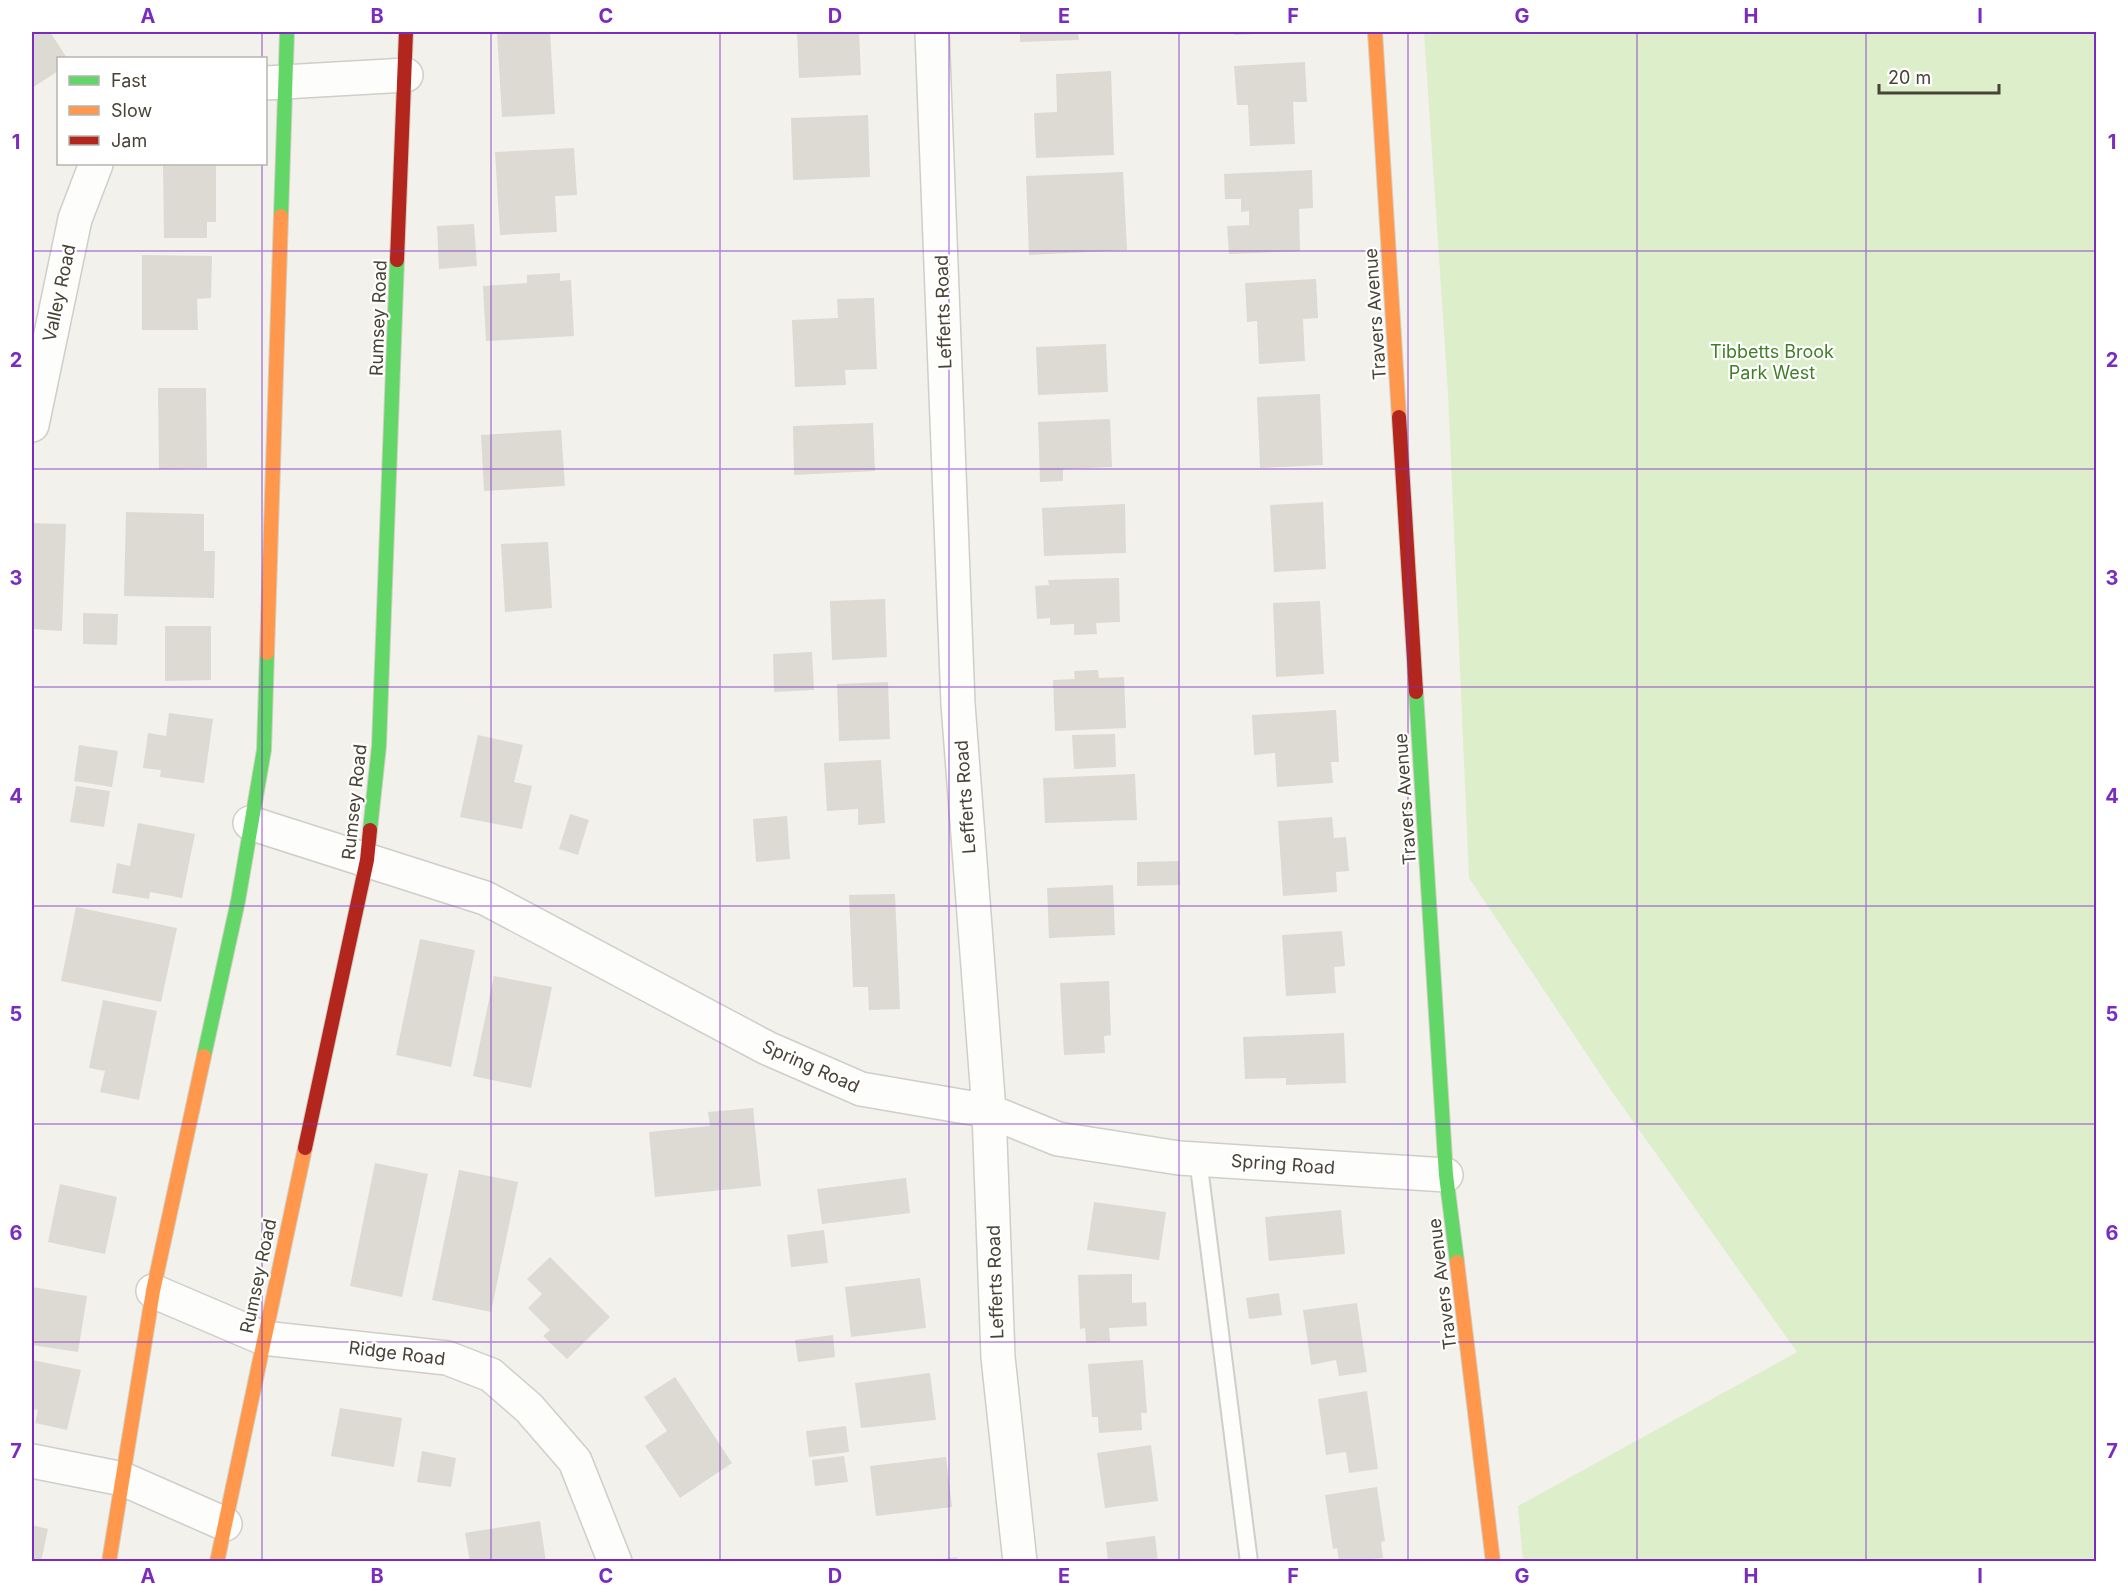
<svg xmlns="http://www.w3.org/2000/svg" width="2128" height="1593" viewBox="0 0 2128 1593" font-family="Inter,sans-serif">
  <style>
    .green { fill: #ddeeca }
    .building { fill: #dcdad3 }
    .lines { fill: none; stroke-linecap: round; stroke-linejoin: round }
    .lane-casing { stroke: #d0cec8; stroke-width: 20 }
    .street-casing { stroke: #d0cec8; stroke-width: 36 }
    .fast-casing { stroke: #d2cfc2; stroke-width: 16 }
    .slow-casing { stroke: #d2cfc2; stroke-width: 16 }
    .jam-casing { stroke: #d2cfc2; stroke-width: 16 }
    .lane { stroke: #fdfdfc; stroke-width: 16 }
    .street { stroke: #fdfdfc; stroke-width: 33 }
    .fast { stroke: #63d668; stroke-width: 14 }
    .slow { stroke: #ff974d; stroke-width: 14 }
    .jam { stroke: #b3261e; stroke-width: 14 }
    .grid { fill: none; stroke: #7b2cbf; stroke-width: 1.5; stroke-opacity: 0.55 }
    .labels { text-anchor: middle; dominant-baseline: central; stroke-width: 4.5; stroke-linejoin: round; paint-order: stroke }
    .street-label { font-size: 18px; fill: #494336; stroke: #fff }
    .park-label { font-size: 18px; fill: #407f25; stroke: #fff }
    .neatline { fill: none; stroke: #7b2cbf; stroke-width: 2 }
    .grid-label { font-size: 20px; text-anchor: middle; font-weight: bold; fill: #7b2cbf }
  </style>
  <rect width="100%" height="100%" fill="#f2f1eb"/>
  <path class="green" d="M1424 32H2096V1561H1523L1518 1506 1797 1352 1608 1086 1469 878 1448 393Z"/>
  <path class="building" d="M32 32H50L67 58H58V71L32 88Z
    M497 32H550L555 114 502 117Z
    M797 32H859L861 75 799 78Z
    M1020 32H1078L1079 40 1020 42Z
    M1234 32H1278V33L1234 35Z
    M1305 62 1307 102H1293L1295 144 1250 146 1248 105H1237L1234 66Z
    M1111 71 1114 155 1036 158 1034 113 1057 112 1056 74Z
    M868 115 870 177 793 180 791 118Z
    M574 148 577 195 555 196 557 232 500 235 495 152Z
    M163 164H216V222H207V238H164Z
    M1312 170 1313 208 1299 209 1300 251 1229 254 1227 226 1249 225V211L1241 212V199H1225L1224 174Z
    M1123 172 1127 250 1029 255 1026 176Z
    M474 224 477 266 439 269 437 226Z
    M142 255 212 256 211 298 197 299 198 330H142Z
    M560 273V281L571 280 574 336 486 341 483 286 527 283V275Z
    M1316 279 1318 318 1303 319 1305 361 1259 364 1257 321 1247 322 1245 283Z
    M874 298 877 369 845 370 846 385 795 387 792 320 838 318 837 299Z
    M1106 344 1108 392 1038 395 1036 347Z
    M158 388H206L207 468 159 469Z
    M1320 394 1323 465 1260 468 1257 397Z
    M1110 419 1112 467 1063 469V481L1040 482 1038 422Z
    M873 423 875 471 794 475 793 426Z
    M561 430 565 486 484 491 481 435Z
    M1323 502 1326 569 1274 572 1270 505Z
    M1125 504 1126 553 1044 556 1042 508Z
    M126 512 204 514V551H215L214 598 124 596Z
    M32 523 66 524 62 631 32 629Z
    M548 542 552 608 505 612 501 544Z
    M1119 578 1120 622 1096 623 1097 634 1074 635V624L1050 625V618L1037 619 1035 586 1049 585 1048 580Z
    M885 599 887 657 832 660 830 601Z
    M1320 601 1324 674 1276 677 1273 603Z
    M83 613 118 614 117 645 83 644Z
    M165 626H211V680L165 681Z
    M812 652 814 690 774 692 773 654Z
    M1098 670 1099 678 1124 677 1126 728 1055 731 1053 680 1075 679 1074 671Z
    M888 682 890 739 839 741 837 684Z
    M1336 710 1339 762H1331L1333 783 1277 787 1275 753 1254 755 1252 715Z
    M169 713 213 719 204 783 160 777 161 770 143 768 148 733 166 736Z
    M1115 734 1116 767 1074 769 1072 735Z
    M478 735 523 745 514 782 532 786 522 829 460 817Z
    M79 745 118 751 112 787 74 781Z
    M881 760 885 823 858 825V809L827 811 824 763Z
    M1135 774 1137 820 1045 823 1043 778Z
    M76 786 110 791 104 827 70 822Z
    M570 814 589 820 578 855 559 849Z
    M787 816 790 859 756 862 753 819Z
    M1332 817 1334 838 1346 837 1349 871 1336 872 1337 892 1283 896 1278 821Z
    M138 823 195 834 182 898 150 892 149 899 112 893 117 863 130 866Z
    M1179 861 1180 885 1137 886V862Z
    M1113 885 1115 935 1049 938 1047 888Z
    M895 894 900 1009 869 1010 868 987H853L849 895Z
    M76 907 177 928 161 1002 61 981Z
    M1342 931 1345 966 1334 967 1336 993 1286 996 1282 935Z
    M420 939 475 950 451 1067 396 1055Z
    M494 976 552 987 531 1088 473 1076Z
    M1109 981 1111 1035 1104 1036 1105 1053 1064 1055 1060 983Z
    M103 1000 157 1011 139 1100 100 1092 105 1071 89 1068Z
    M1344 1033 1346 1083 1286 1085V1078L1245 1079 1243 1037Z
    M753 1108 761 1186 655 1197 649 1132 710 1126 708 1112Z
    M375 1163 428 1174 402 1297 350 1286Z
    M459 1170 518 1182 491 1312 432 1300Z
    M906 1178 910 1213 822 1224 817 1189Z
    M60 1184 117 1197 105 1254 48 1242Z
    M1094 1202 1166 1212 1159 1260 1087 1250Z
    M1341 1210 1345 1254 1269 1261 1265 1217Z
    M824 1230 828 1263 791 1267 787 1235Z
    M550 1257 610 1317 567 1359 543 1336 550 1330 528 1308 542 1294 527 1279Z
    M1132 1274V1303L1146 1302 1147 1326 1109 1328 1110 1342 1086 1343 1085 1328 1080 1329 1078 1275Z
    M920 1278 926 1328 851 1337 845 1287Z
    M32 1287 87 1296 78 1352 32 1345Z
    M1279 1293 1282 1315 1249 1319 1246 1298Z
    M1357 1303 1367 1372 1339 1376 1336 1360 1311 1365 1303 1310Z
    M833 1335 835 1357 798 1362 795 1340Z
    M32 1360 81 1370 67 1430 35 1423 38 1410 32 1409Z
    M1143 1360 1147 1413H1141L1142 1430 1099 1433 1098 1417H1092L1088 1364Z
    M930 1373 936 1420 861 1428 855 1383Z
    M675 1377 732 1463 680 1498 645 1446 667 1431 644 1397Z
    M1367 1391 1378 1469 1349 1473 1346 1452 1326 1455 1318 1399Z
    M340 1408 402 1418 394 1467 331 1456Z
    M846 1426 849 1452 809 1457 806 1431Z
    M1151 1445 1158 1501 1105 1508 1097 1453Z
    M422 1451 456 1458 451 1487 417 1482Z
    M844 1456 848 1482 815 1486 812 1460Z
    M946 1457 952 1507 876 1516 870 1466Z
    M1377 1487 1385 1541 1381 1542 1383 1558 1339 1562 1337 1548 1333 1549 1325 1495Z
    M540 1521 546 1562H470L465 1533Z
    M32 1525 48 1529 41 1562H32Z
    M1155 1536 1158 1562H1108L1106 1542Z
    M957 1557 958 1562H935V1560Z"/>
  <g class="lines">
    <g class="lane-casing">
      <path id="lane" d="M1198 1159 1249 1562"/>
    </g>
    <g class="street-casing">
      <path id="street" d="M932 32 958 704 989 1111 998 1357 1020 1562
        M266 83 406 75
        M32 425 75 219 96 164
        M250 823 485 898 767 1048 861 1089 989 1111 1058 1139 1179 1158 1446 1175
        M153 1291 263 1338 447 1358 491 1375 529 1408 575 1461 615 1562
        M32 1461 123 1479 225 1524"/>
    </g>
    <g class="fast-casing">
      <path id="fast" d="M281 216 287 32
        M1416 692 1446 1175 1457 1262
        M370 830 379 746 397 260
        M204 1056 238 901 264 750 267 653"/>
    </g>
    <g class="slow-casing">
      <path id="slow" d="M1375 32 1399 417
        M267 653 281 216
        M1457 1262 1493 1562
        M109 1562 153 1291 204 1056
        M217 1562 305 1148"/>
    </g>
    <g class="jam-casing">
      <path id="jam" d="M397 260 406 32
        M1399 417 1416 692
        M305 1148 367 860 370 830"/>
    </g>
    <use href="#lane" class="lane"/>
    <use href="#street" class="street"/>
    <use href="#fast" class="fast"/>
    <use href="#slow" class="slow"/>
    <use href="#jam" class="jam"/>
  </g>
  <path class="grid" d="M262 32V58M491 32V1562M720 32V1562M949 32V1562M1179 32V1562M1408 32V1562M1637 32V1562M1866 32V1562M262 164V1562M32 251H2096M32 469H2096M32 687H2096M32 906H2096M32 1124H2096M32 1342H2096"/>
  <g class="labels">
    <g class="street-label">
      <text transform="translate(59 293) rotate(-78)">Valley Road</text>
      <text transform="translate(943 312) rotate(-92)">Lefferts Road</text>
      <text transform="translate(1375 314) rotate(-94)">Travers Avenue</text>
      <text transform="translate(378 318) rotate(-88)">Rumsey Road</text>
      <text transform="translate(965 797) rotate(-94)">Lefferts Road</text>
      <text transform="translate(1405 799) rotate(-94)">Travers Avenue</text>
      <text transform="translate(354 802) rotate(-84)">Rumsey Road</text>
      <text transform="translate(811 1066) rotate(24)">Spring Road</text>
      <text transform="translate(1283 1164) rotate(4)">Spring Road</text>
      <text transform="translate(258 1276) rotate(-78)">Rumsey Road</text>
      <text transform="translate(995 1282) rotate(-92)">Lefferts Road</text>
      <text transform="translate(1442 1284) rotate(-97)">Travers Avenue</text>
      <text transform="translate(397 1353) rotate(7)">Ridge Road</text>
    </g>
    <g class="park-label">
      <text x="1772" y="351">Tibbetts Brook<tspan x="1772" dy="21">Park West</tspan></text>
    </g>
  </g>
  <rect width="2128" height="1593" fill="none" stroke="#ffffff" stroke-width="66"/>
  <rect x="57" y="57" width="210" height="108" fill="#ffffff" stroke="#b6b4af" stroke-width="1.5"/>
  <rect x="69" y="76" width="30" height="9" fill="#63d668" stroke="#b6b4af" stroke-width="1.5"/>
  <text x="111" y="87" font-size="18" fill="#494336">Fast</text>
  <rect x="69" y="106" width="30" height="9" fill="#ff974d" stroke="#b6b4af" stroke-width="1.5"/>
  <text x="111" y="117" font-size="18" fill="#494336">Slow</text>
  <rect x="69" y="136" width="30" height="9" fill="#b3261e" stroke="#b6b4af" stroke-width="1.5"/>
  <text x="111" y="147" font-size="18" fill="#494336">Jam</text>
  <path d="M1879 84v9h120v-9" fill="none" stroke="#494336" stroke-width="3"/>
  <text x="1888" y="84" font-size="18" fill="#494336" stroke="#ffffff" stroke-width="4.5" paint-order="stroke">20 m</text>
  <rect x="33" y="33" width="2062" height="1527" class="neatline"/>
  <g class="grid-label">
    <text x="148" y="23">A</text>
    <text x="377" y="23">B</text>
    <text x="606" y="23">C</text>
    <text x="835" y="23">D</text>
    <text x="1064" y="23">E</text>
    <text x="1293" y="23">F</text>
    <text x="1522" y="23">G</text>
    <text x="1751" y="23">H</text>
    <text x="1980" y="23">I</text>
    <text x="16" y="149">1</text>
    <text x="2112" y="149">1</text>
    <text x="16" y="367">2</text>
    <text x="2112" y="367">2</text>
    <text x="16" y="585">3</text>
    <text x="2112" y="585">3</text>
    <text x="16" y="803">4</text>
    <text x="2112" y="803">4</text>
    <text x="16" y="1021">5</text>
    <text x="2112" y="1021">5</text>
    <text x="16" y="1240">6</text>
    <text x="2112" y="1240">6</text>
    <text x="16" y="1458">7</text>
    <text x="2112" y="1458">7</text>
    <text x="148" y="1583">A</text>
    <text x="377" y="1583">B</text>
    <text x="606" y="1583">C</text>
    <text x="835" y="1583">D</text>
    <text x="1064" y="1583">E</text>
    <text x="1293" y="1583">F</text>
    <text x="1522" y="1583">G</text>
    <text x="1751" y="1583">H</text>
    <text x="1980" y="1583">I</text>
  </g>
</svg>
